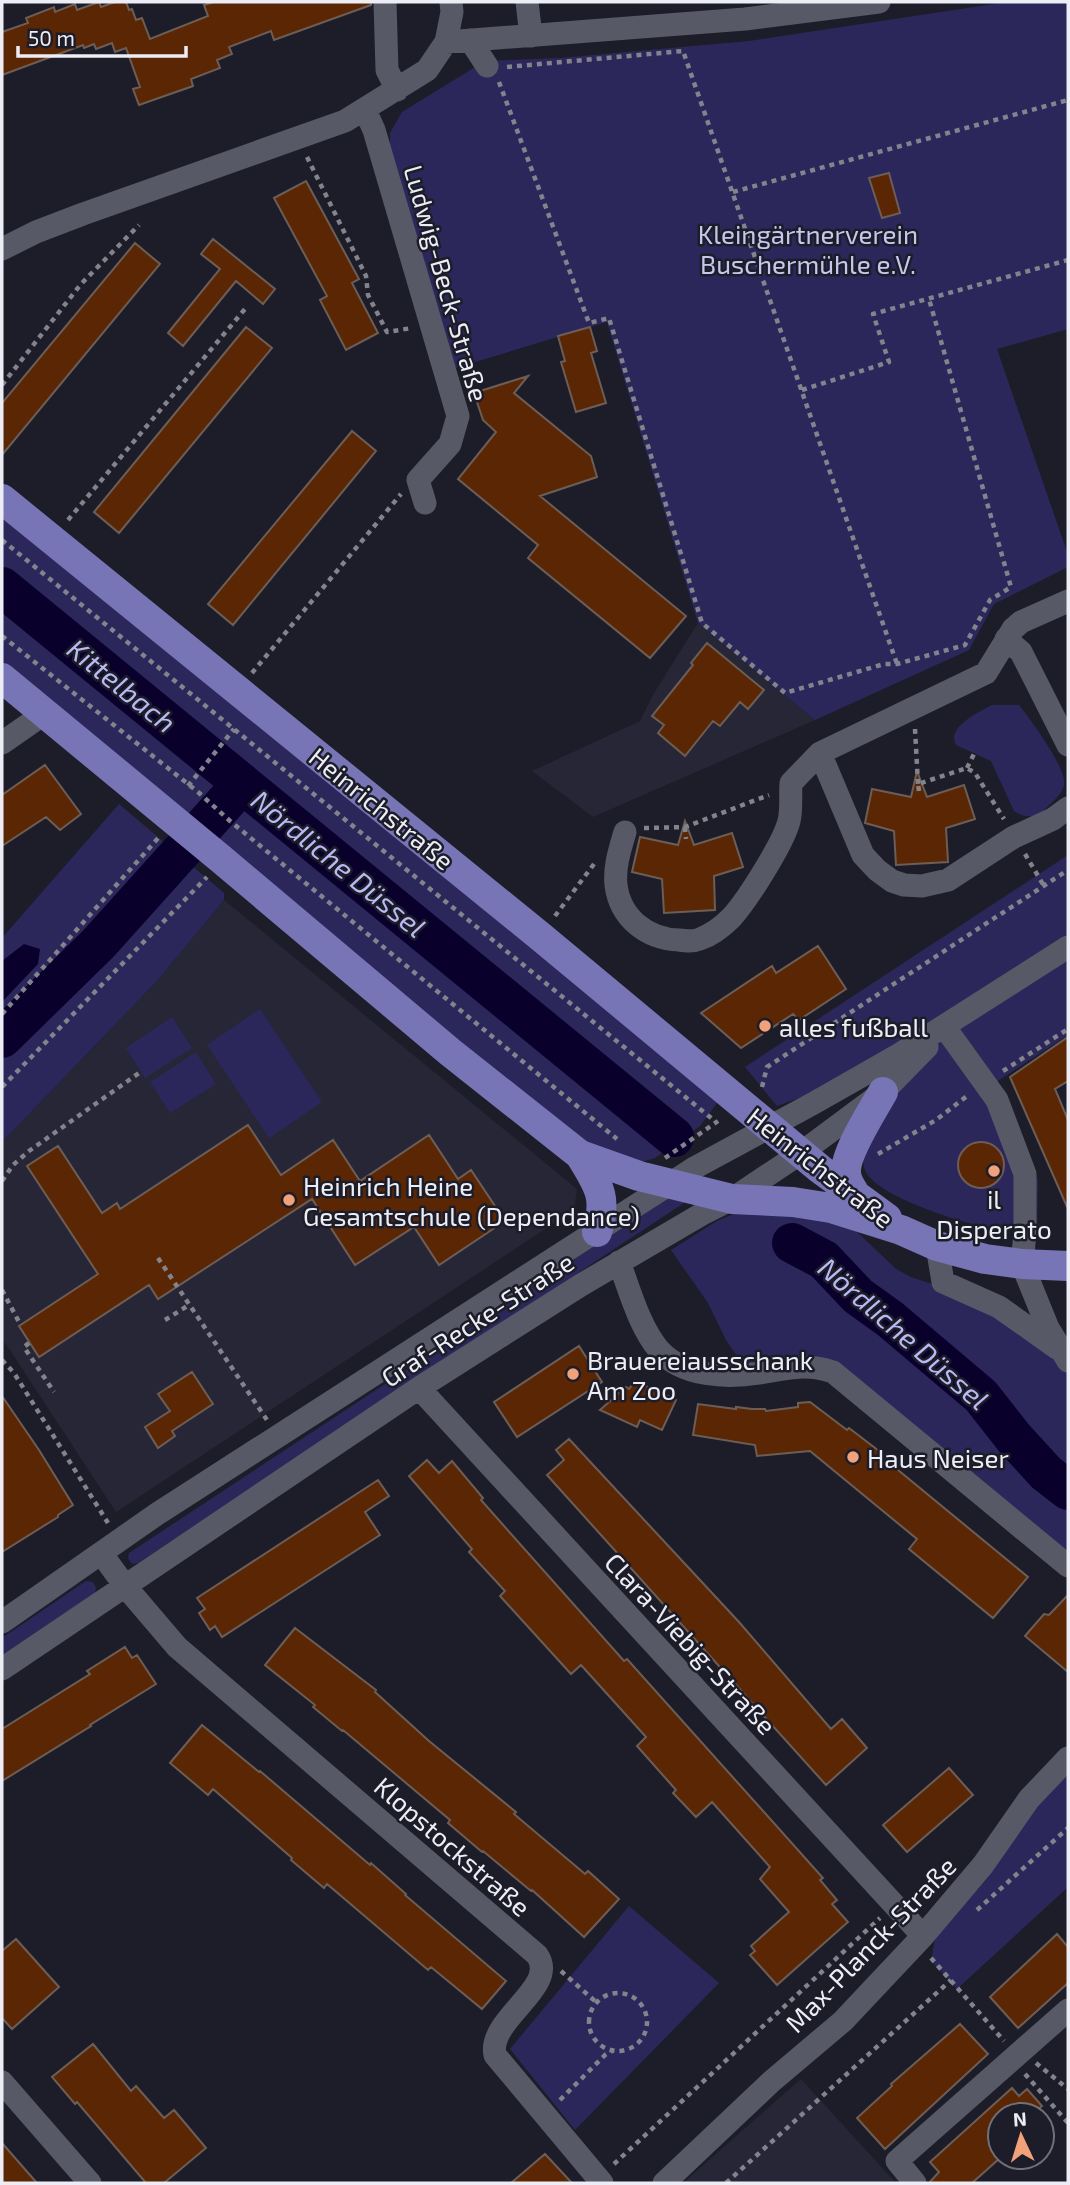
<svg xmlns="http://www.w3.org/2000/svg" width="1070" height="2185" viewBox="0 0 1070 2185" font-family="'Exo 2',sans-serif">
  <style>
    .built { fill: #262637 }
    .green { fill: #2c275b }
    .water { fill: #0a002c }
    .lines { fill: none; stroke-linecap: round; stroke-linejoin: round }
    .river { stroke: #0a002c; stroke-width: 40 }
    .building { fill: #5a2604; stroke: #6c5e56; stroke-width: 2 }
    .path { stroke: #83838d; stroke-width: 4.5; stroke-dasharray: 5 5; stroke-linecap: butt }
    .minor { stroke: #585966; stroke-width: 23 }
    .major { stroke: #7875b6; stroke-width: 30 }
    .poi-dot { fill: #f0a27a; stroke: #1d1d29; stroke-width: 2.5 }
    .labels { text-anchor: middle; dominant-baseline: central; stroke-width: 5; stroke-linejoin: round; paint-order: stroke }
    .park-label { font-size: 26px; fill: #c6c7ef; stroke: #1d1d29 }
    .street-label { font-size: 26px; fill: #ededf5; stroke: #1d1d29 }
    .poi-label { font-size: 26px; fill: #ededf5; stroke: #1d1d29; text-anchor: start }
    .water-label { font-size: 28px; font-style: italic; fill: #b9b9f5; stroke: #1d1d29 }
  </style>
  <rect width="100%" height="100%" fill="#1d1d29"/>
  <path class="built" d="M698 623 815 720 593 817 532 771 640 721 654 693Z
    M224 900 577 1189 574 1210 116 1512 2 1338V1142L156 982Z
    M801 2079 896 2183H683Z"/>
  <path class="green" d="M1007 2H1068V329L997 349 1068 555V567L994 604 969 650 815 720 698 623 607 322 452 369 390 158V133L402 112 485 61 560 58 749 41Z
    M2 503 713 1086 717 1103 700 1126 655 1158 638 1163 586 1148 2 672Z
    M992 705H1019C1030 719 1067 768 1064 785 1063 794 1050 804 1044 810 1035 819 1024 817 1014 811L991 761 956 745C946 727 979 712 992 705Z
    M119 804 224 893V900L156 982 2 1142V938Z
    M1068 855V1035L996 1082 1038 1180 1037 1231C1016 1229 993 1229 973 1224 949 1218 874 1194 865 1170 856 1149 885 1109 898 1094L869 1060 810 1094 777 1106 745 1067Z
    M260 1009 322 1102 269 1138 207 1045Z
    M172 1017 192 1048 145 1078 126 1048Z
    M196 1052 216 1084 170 1113 150 1082Z
    M667 1198 687 1201 138 1563 132 1564 128 1558 129 1553Z
    M741 1211 833 1221 855 1230 896 1269 911 1277 935 1285 1068 1341V1552L840 1370 743 1365 726 1340 708 1303 671 1250 717 1221Z
    M86 1581 93 1582 96 1588 95 1593 2 1655V1638Z
    M1068 1768V1887L957 1989 931 1961 936 1934 986 1880 1026 1818Z
    M629 1906 719 1983 575 2130 510 2049Z"/>
  <path class="water" d="M24 944 40 949 38 964 2 1002V961Z"/>
  <g class="lines">
    <path class="river" d="M2 587 674 1137
      M2 1038 98 944 242 784
      M792 1243 824 1260 858 1296 890 1319 981 1396 1014 1438 1046 1473 1068 1490"/>
  </g>
  <path class="building" d="M99 2 101 7 115 2H126L129 10 132 9 136 20 142 18 150 39 208 16 204 5 214 2H371V5L274 40 271 31 229 47 232 54 217 60 220 68 191 79 193 86 139 105 133 89 140 87 126 48 115 52 112 43 96 49 94 44 84 48 83 45 2 75V32L28 23 26 18 54 7 55 12 75 4 77 10Z
    M889 173 900 213 882 218 869 178Z
    M306 181 359 279 352 283 378 333 346 350 320 300 327 296 274 198Z
    M213 239 275 289 263 304 236 281 183 346 168 333 220 269 201 254Z
    M135 243 160 264 2 455V403Z
    M246 327 272 348 119 533 94 512Z
    M590 327 597 351 591 353 606 403 576 412 561 362 565 361 558 336Z
    M528 376 514 393 591 456 597 477 540 496 686 616 650 658 528 558 538 545 458 479 496 432 483 420 474 393Z
    M352 431 376 451 233 625 208 604Z
    M707 643 764 690 748 709 740 702 720 726 713 721 685 756 658 733 664 725 652 716 693 665 691 663Z
    M45 765 81 814 60 830 46 817 2 846V795Z
    M917 771 927 797 964 785 975 819 946 828 948 862 896 865 894 831 865 823 872 789 911 797Z
    M685 821 694 845 732 833 743 867 714 876 715 910 664 913 662 879 632 872 640 837 678 845Z
    M818 946 846 989 799 1020 793 1014 741 1048 701 1013 772 966 776 973Z
    M1068 1037V1081L1055 1089 1068 1120V1209L1010 1077Z
    M248 1125 281 1175 333 1140 360 1181 429 1135 458 1179 471 1170 505 1221 439 1265 414 1227 355 1265 312 1199 158 1299 149 1285 39 1357 19 1326 98 1274 27 1166 58 1146 102 1213 117 1203 120 1209Z
    M958 1165a23 23 0 1 1 46 0a23 23 0 1 1-46 0Z
    M579 1346 602 1382 517 1437 494 1402Z
    M192 1372 213 1404 172 1431 175 1436 158 1448 145 1427 170 1411 158 1394Z
    M635 1381 676 1400 662 1430 640 1420 637 1427 600 1410 626 1387 629 1389Z
    M2 1396 39 1450 73 1505 58 1515V1517L2 1552Z
    M810 1402 847 1430 849 1428 883 1454 881 1456 1028 1577 993 1618 909 1549 917 1539 810 1451 757 1456 755 1445 693 1435 698 1404 736 1409V1407L752 1409H765L766 1411 798 1407V1403Z
    M569 1439 739 1622 831 1729 842 1719 867 1748 826 1785 547 1475 564 1460 556 1450Z
    M427 1460 439 1473 452 1461 483 1498 481 1500 624 1661 627 1659 823 1878 820 1880 837 1900 832 1904 848 1922 777 1985 750 1955 755 1951 751 1946 789 1912 760 1879 770 1867 712 1802 696 1817 673 1793 676 1790 637 1746 646 1737 581 1665 571 1674 500 1596 505 1591 469 1552 472 1549 409 1476Z
    M378 1480 389 1496 365 1512 380 1535 222 1637 215 1626 210 1630 199 1613 205 1609 197 1598Z
    M1068 1595V1672L1025 1636 1044 1614 1049 1615Z
    M295 1628 376 1690 375 1692 429 1741 516 1812 514 1814 585 1874 588 1871 619 1899 584 1937 532 1890 531 1891 483 1851 482 1852 448 1823 450 1820 343 1730 342 1731 313 1707 315 1705 265 1665Z
    M125 1647 132 1658 137 1655 156 1684 90 1725 91 1726 2 1781V1729L90 1674 87 1671Z
    M202 1725 259 1772 260 1771 370 1865 371 1863 406 1894 405 1895 506 1981 482 2009 431 1967 428 1970 327 1884 324 1888 291 1860 292 1858 213 1789 208 1795 170 1763Z
    M949 1768 973 1795 907 1852 883 1825Z
    M1057 1934 1068 1947V1983L1018 2028 990 1997Z
    M16 1939 59 1987 12 2029 2 2018V1951Z
    M960 2024 988 2054 885 2149 857 2118 892 2086 891 2084Z
    M93 2044 131 2091 136 2086 164 2118 174 2110 206 2148 164 2183H146L77 2102 75 2104 52 2077Z
    M1012 2088 1019 2096 1027 2089 1042 2106 1034 2113 1036 2115H1000V2158L972 2183H929L939 2172 930 2162Z
    M2 2143 37 2183H2Z
    M545 2154 572 2183H511Z"/>
  <g class="lines">
    <path class="path" d="M507 67 683 51 897 664
      M499 82 589 323 609 318 702 623 785 693 884 664H897L965 645 990 600 1011 587 929 299
      M307 157 366 276 368 295 387 332 412 328
      M733 192 1068 100
      M2 385 81 284 139 225
      M802 390 889 362 873 314 1068 260
      M68 520 245 309
      M2 540 716 1122
      M2 636 198 792 230 821 617 1139
      M252 673 401 494
      M915 729 918 784
      M967 768 975 752
      M188 786 234 729
      M919 791 918 784 967 768 975 773 1004 819
      M685 827 686 839
      M644 828 685 827 769 795
      M1025 854 1044 886
      M555 916 594 864
      M2 1014 159 837
      M1003 1071 1068 1029
      M2 1087 207 877
      M762 1087 767 1067 1068 870
      M878 1154 936 1120 967 1096
      M665 1158 718 1121
      M2 1181 13 1165 29 1151 139 1073
      M973 1227 1006 1231
      M158 1258 267 1420
      M2 1290 19 1322
      M165 1320 189 1305
      M29 1343 24 1347 54 1392
      M2 1360 14 1373 108 1523
      M977 1910 1068 1828
      M931 1958 1004 2041
      M561 1971 596 2002
      M589 2022a29 29 0 1 1 58 0a29 29 0 1 1-58 0Z
      M1036 2063 1068 2089
      M1025 2074 1068 2123
      M560 2100 605 2055 612 2051
      M614 2164 880 1918
      M726 2183 951 1980"/>
    <path class="minor" d="M385 2 387 70 397 90
      M527 2 531 36
      M470 40 487 66
      M446 42 745 19 879 2
      M365 110 374 130 458 416 450 444 418 480 425 503
      M2 249 36 232 83 214 345 121 427 70 446 42 452 12 451 2
      M1006 639 1021 652 1068 745
      M2 743 45 713
      M820 753 863 855 877 870 892 881 904 885 922 886 948 880 1014 837 1053 819 1068 808
      M625 832C620 849 614 867 616 885 620 918 647 939 679 940 686 941 693 942 700 939 711 935 723 926 731 918 747 901 784 842 789 821 792 809 790 795 791 783L820 753 986 673 1013 629 1021 622 1068 601
      M946 1029 997 1100 1025 1174V1233L1022 1264 1048 1328 1068 1361
      M937 1246 943 1282 999 1307 1057 1348
      M619 1262C630 1291 639 1326 659 1350 683 1377 727 1378 760 1373 786 1368 808 1363 833 1372L1068 1566
      M419 1388 923 1936
      M101 1553 125 1586 177 1647 537 1955C560 1987 487 2019 495 2055L602 2183
      M2 1622 157 1514 696 1167 814 1103 900 1054 1068 947
      M2 1669 419 1388 581 1285 702 1214 732 1199 801 1153 883 1092 927 1047
      M2 2082 90 2183
      M664 2183 772 2081 843 2021 923 1936 983 1865 1029 1799 1068 1758
      M915 2183 897 2161 1068 2010"/>
    <path class="major" d="M2 499 541 937 820 1169 887 1218
      M2 678 221 859 450 1052 580 1155 639 1176 732 1199 793 1202 831 1208 901 1230 937 1246 985 1259 1022 1264 1068 1266
      M580 1155C598 1185 608 1196 597 1232
      M854 1192C850 1186 846 1180 846 1172 845 1153 873 1110 883 1092"/>
  </g>
  <g class="poi-dot">
    <circle cx="765" cy="1026" r="7"/>
    <circle cx="994" cy="1171" r="7"/>
    <circle cx="289" cy="1200" r="7"/>
    <circle cx="573" cy="1374" r="7"/>
    <circle cx="853" cy="1457" r="7"/>
  </g>
  <g class="labels">
    <g class="park-label">
      <text x="808" y="233">Kleingärtnerverein<tspan x="808" dy="30">Buschermühle e.V.</tspan></text>
    </g>
    <g class="street-label">
      <text transform="translate(447 283) rotate(74)">Ludwig-Beck-Straße</text>
      <text transform="translate(382 808) rotate(39)">Heinrichstraße</text>
      <text transform="translate(821 1167) rotate(38)">Heinrichstraße</text>
      <text transform="translate(477 1319) rotate(-33)">Graf-Recke-Straße</text>
      <text transform="translate(691 1643) rotate(47)">Clara-Viebig-Straße</text>
      <text transform="translate(453 1846) rotate(41)">Klopstockstraße</text>
      <text transform="translate(870 1944) rotate(-46)">Max-Planck-Straße</text>
    </g>
    <g class="poi-label">
      <text x="779" y="1026">alles fußball</text>
      <text x="303" y="1185">Heinrich Heine<tspan x="303" dy="30">Gesamtschule (Dependance)</tspan></text>
      <text x="994" y="1198" text-anchor="middle">il<tspan x="994" dy="30">Disperato</tspan></text>
      <text x="587" y="1359">Brauereiausschank<tspan x="587" dy="30">Am Zoo</tspan></text>
      <text x="867" y="1457">Haus Neiser</text>
    </g>
    <g class="water-label">
      <text transform="translate(122 685) rotate(39)">Kittelbach</text>
      <text transform="translate(339 863) rotate(39)">Nördliche Düssel</text>
      <text transform="translate(904 1333) rotate(41)">Nördliche Düssel</text>
    </g>
  </g>
  <rect width="1070" height="2185" fill="none" stroke="#ededf5" stroke-width="7"/>
  <g transform="translate(1021 2136) rotate(356)"><circle r="33" fill="#1d1d29" stroke="#70707b" stroke-width="2"/>
  <path d="M0-5L12 26L0 18L-12 26Z" fill="#f0a27a"/>
  <text y="-10" font-size="19" font-weight="bold" text-anchor="middle" fill="#ededf5">N</text>
  </g>
  <path d="M18 46v10h168v-10" fill="none" stroke="#ededf5" stroke-width="3.5"/>
  <text x="28" y="46" font-size="21" fill="#ededf5" stroke="#1d1d29" stroke-width="5" paint-order="stroke">50 m</text>
</svg>
